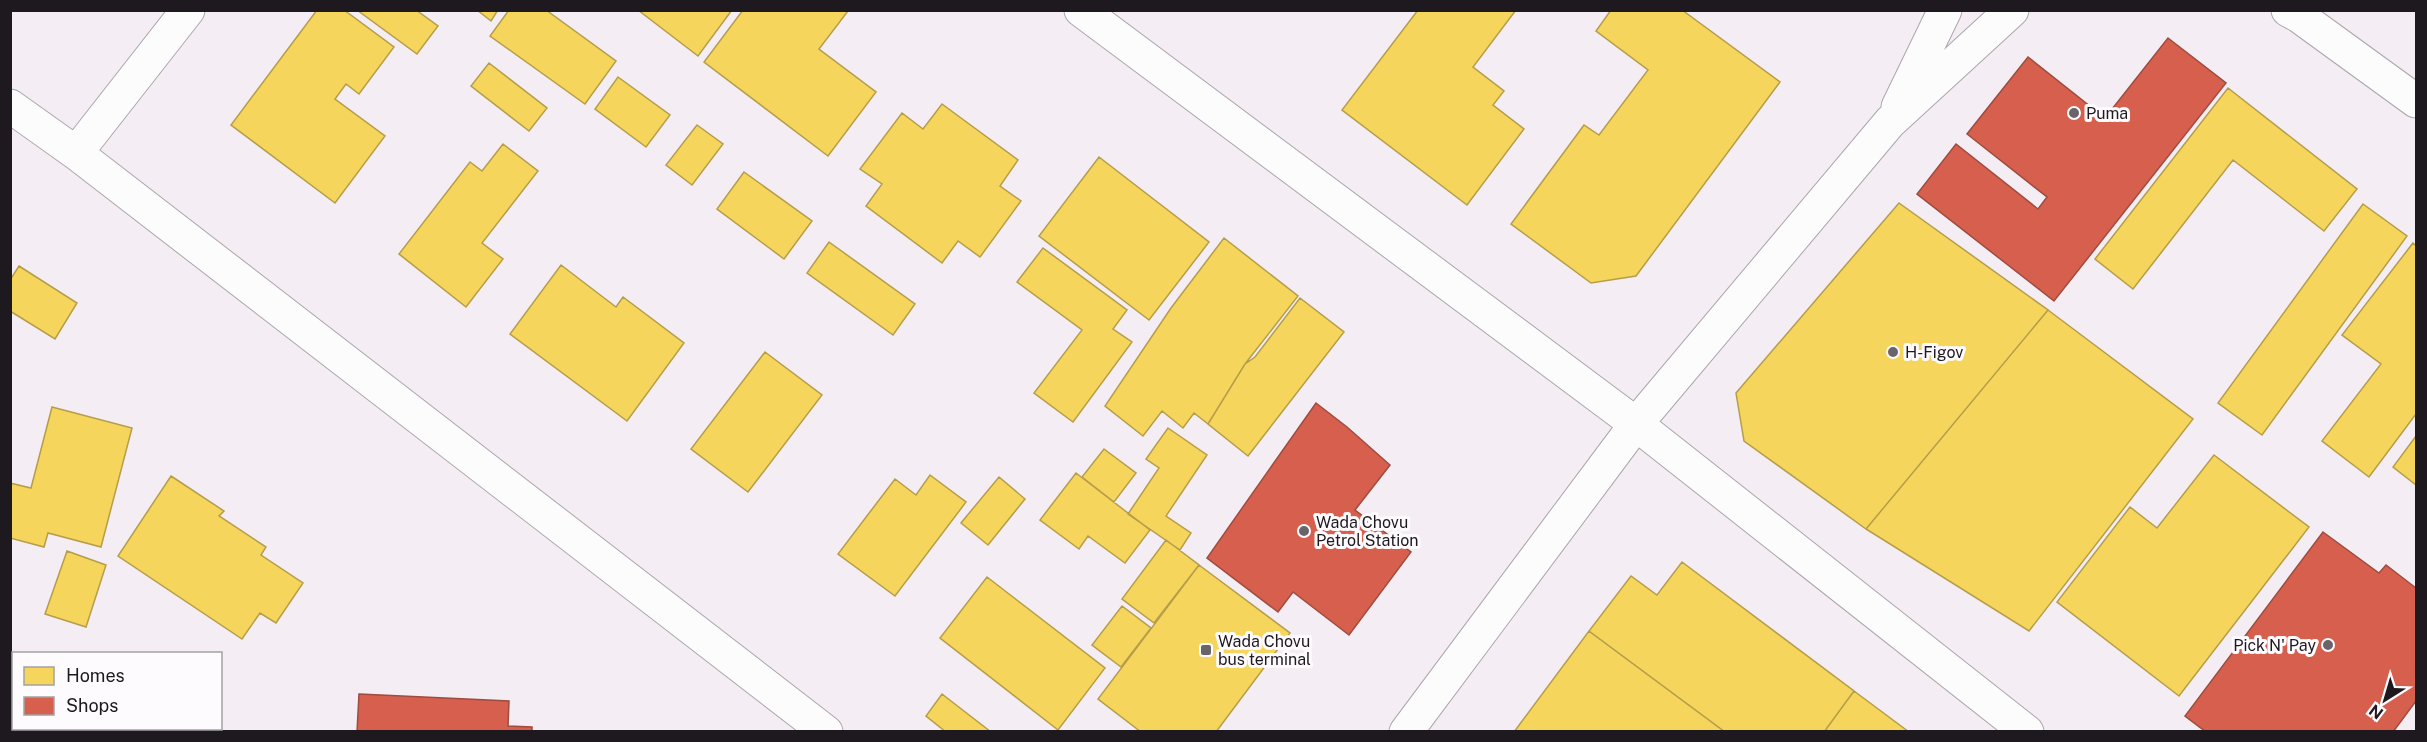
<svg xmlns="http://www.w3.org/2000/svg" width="2427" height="742" viewBox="0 0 2427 742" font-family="'Public Sans',sans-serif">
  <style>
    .homes { fill: #f6d55c; stroke: #b59d49; stroke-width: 1.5 }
    .shops { fill: #d6604d; stroke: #9f4b3f; stroke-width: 1.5 }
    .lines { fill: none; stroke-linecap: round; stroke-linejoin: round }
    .street-casing { stroke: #aba6ab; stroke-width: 35 }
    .secondary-casing { stroke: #aba6ab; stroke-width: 35 }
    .street { stroke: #fdfcfd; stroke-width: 33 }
    .secondary { stroke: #fdfcfd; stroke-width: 33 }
    .poi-dot { fill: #696469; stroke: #fefbfe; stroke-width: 2 }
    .labels { text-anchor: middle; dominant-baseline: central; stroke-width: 6; stroke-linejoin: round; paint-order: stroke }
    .poi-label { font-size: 16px; fill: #1e191e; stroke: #fefbfe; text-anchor: start }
  </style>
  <rect width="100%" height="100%" fill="#f4eef4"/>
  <path class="homes" d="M317 10H344L394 47 359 94 346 84 335 99 385 136 335 203 231 125Z
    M357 10H416L438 26 417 54Z
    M477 10H498L491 21Z
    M509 10H546L616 61 585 104 490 36Z
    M638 10H732L698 56Z
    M743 10 848 11 819 49 876 92 828 156 704 62Z
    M1418 10H1516L1473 67 1504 91 1493 105 1524 129 1467 205 1342 110Z
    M1611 10H1682L1780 82 1636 276 1591 283 1511 224 1584 125 1599 135 1648 70 1596 31Z
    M489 63 547 108 529 131 471 86Z
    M618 77 670 115 646 147 595 109Z
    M2228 88 2357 189 2324 231 2233 160 2133 289 2095 259Z
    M942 104 1018 160 1000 186 1021 201 980 257 958 241 942 263 866 206 882 184 860 169 902 113 923 129Z
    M697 125 723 144 692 185 666 165Z
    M503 144 538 171 482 243 503 259 466 307 399 254 470 162 482 171Z
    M1099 157 1209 242 1149 320 1039 236Z
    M744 172 812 221 784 259 717 209Z
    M1899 203 2048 310 1866 529 1744 441 1736 393Z
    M2363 204 2407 236 2262 435 2218 403Z
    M1224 238 1298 296 1245 364 1208 424 1194 413 1183 428 1162 411 1143 436 1105 406 1171 308Z
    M829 242 915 304 893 335 807 273Z
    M2413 243 2416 246V414L2369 477 2322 441 2381 364 2342 335Z
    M1043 248 1127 310 1113 329 1132 342 1073 422 1034 393 1082 330 1017 282Z
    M561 265 616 307 623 297 684 343 627 421 510 334Z
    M19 266 77 303 55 339 10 311V280Z
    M1300 298 1344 332 1248 456 1208 424 1245 364 1255 357Z
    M2048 310 2193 419 2029 631 1866 529Z
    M765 352 822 395 748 492 691 449Z
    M52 407 132 428 101 547 48 533 44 547 10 538V483L31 488Z
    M1168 428 1207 455 1166 516 1191 533 1180 550 1128 514 1159 468 1146 459Z
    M2416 436V485L2393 467Z
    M1104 449 1136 473 1114 502 1082 477Z
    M2214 455 2309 527 2179 696 2057 602 2130 507 2157 528Z
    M1076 473 1150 530 1125 563 1088 536 1079 549 1040 520Z
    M930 475 966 502 895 596 838 554 895 479 916 495Z
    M171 476 224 511 219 516 266 547 261 555 303 583 276 623 260 613 242 639 118 556Z
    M999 477 1025 499 988 545 961 523Z
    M1166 540 1199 565 1154 623 1122 599Z
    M67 551 106 565 86 627 45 614Z
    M1682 562 1854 691 1824 732H1725L1589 631 1631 576 1657 595Z
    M1199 565 1290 633 1216 732H1141L1098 699Z
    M987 577 1105 668 1058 730 940 638Z
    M1122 606 1151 628 1121 667 1092 645Z
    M1589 631 1725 732H1514Z
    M10 689 14 691V719L10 723Z
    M1854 691 1909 732H1824Z
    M942 694 991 732H946L926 716Z
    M169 728H192L190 732H173Z"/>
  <path class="shops" d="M2168 38 2226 83 2054 301 1917 194 1956 144 2038 209 2047 197 1967 134 2028 57 2105 118Z
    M1316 403 1347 427 1390 465 1355 510 1411 552 1349 635 1293 592 1278 612 1207 558Z
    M2323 532 2379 573 2386 565 2416 588V701L2393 732H2206L2185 716Z
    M359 694 509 701 508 726 532 727V732H357Z"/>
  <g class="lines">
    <g class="street-casing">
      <path id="street" d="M1081 10 1636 424 2027 732
        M10 106 76 153 826 732
        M1898 107 1945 10
        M76 153 188 10
        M1406 732 1636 424 1890 122 2012 10"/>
    </g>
    <g class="secondary-casing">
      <path id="secondary" d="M2288 10 2299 16 2416 101"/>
    </g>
    <use href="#street" class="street"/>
    <use href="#secondary" class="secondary"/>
  </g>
  <g class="poi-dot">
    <circle cx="2074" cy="113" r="6"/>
    <circle cx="1893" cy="352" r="6"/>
    <circle cx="1304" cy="531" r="6"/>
    <circle cx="2328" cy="645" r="6"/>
    <rect x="1200" y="644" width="12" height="12" rx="3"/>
  </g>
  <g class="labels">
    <g class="poi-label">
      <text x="2086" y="113">Puma</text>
      <text x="1905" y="352">H-Figov</text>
      <text x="1316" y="522">Wada Chovu<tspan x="1316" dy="18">Petrol Station</tspan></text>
      <text x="1218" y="641">Wada Chovu<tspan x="1218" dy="18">bus terminal</tspan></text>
      <text x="2316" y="645" text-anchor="end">Pick N' Pay</text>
    </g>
  </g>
  <rect width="2427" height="742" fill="none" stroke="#1e191e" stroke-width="24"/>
  <rect x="12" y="652" width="210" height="78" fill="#fefbfe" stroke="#a4a1a4" stroke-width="1.5"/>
  <rect x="24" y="667" width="30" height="18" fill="#f6d55c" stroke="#a4a1a4" stroke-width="1.5"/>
  <text x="66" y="682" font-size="18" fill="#1e191e">Homes</text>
  <rect x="24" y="697" width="30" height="18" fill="#d6604d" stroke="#a4a1a4" stroke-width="1.5"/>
  <text x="66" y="712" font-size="18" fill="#1e191e">Shops</text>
  <g transform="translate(2385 700) rotate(217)" stroke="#fefbfe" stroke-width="4.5" paint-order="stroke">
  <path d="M0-4.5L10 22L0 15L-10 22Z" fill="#1e191e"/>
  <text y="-9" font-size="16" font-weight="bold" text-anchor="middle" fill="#1e191e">N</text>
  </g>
</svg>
